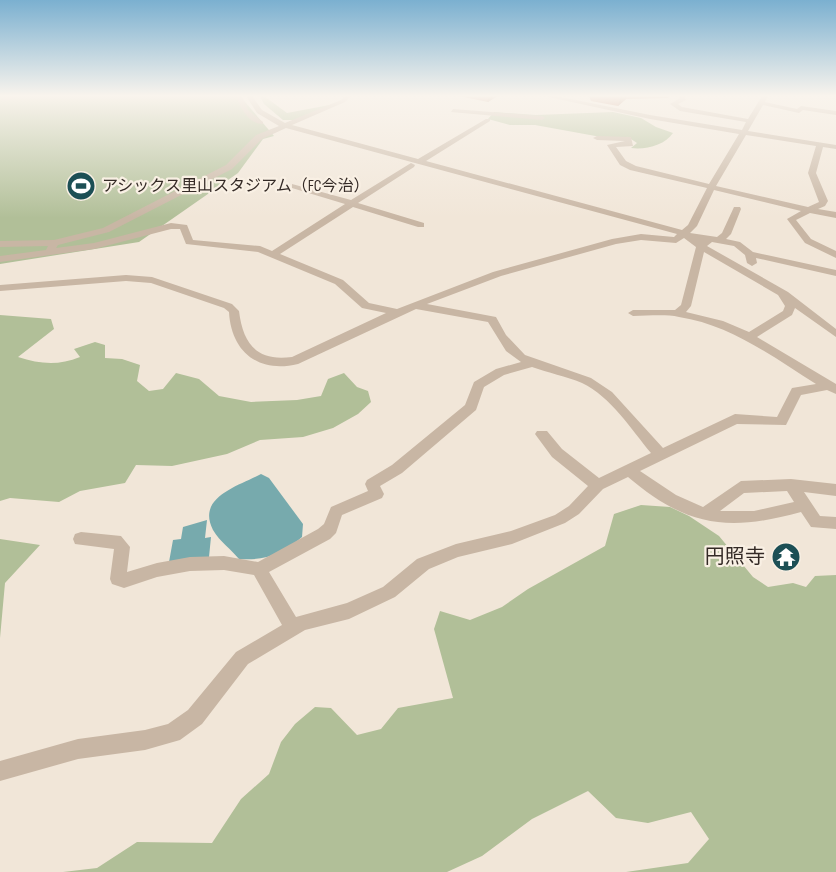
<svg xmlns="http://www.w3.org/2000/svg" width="836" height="872" viewBox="0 0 836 872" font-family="'Sofia Sans Condensed','Noto Sans JP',sans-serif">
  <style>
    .green { fill: #b1bf98 }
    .water { fill: #77aaad }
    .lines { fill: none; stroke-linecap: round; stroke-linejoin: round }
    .minor { fill: #c8b6a4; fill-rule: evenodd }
    .wall { fill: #a95738 }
    .shaded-wall { fill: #8a472e }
    .labels { text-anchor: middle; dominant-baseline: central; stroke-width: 4.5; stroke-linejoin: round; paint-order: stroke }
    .far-poi-label { font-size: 16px; fill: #342a26; stroke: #f9f0e4; text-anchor: start }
    .poi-label { font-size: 20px; fill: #342a26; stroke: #f9f0e4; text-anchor: end }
  </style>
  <rect width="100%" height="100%" fill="#f1e6d8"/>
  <path class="green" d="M0 96H240L274 136 263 139 238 173 139 242 0 264Z
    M260 96H264L287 113 335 104 295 120H283L264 104Z
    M494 112 536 115 613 112 641 118 656 127 673 133C665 145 646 150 631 148L637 143 628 137H601L535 125H510L488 119Z
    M0 315 51 319 54 329 18 357C40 364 58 366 80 357L74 349 95 342 105 345V358L122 359 140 365 137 381 149 391 163 389 176 373 199 379 219 396 251 402 297 400 321 396 328 379 344 373 357 387 368 391 371 402 358 414 333 428 303 437 260 440 227 454 172 466 136 465 125 483 80 491 59 502 10 498 0 501Z
    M641 505 670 507 689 516 719 536 753 577 768 587 793 583 806 587 815 576 836 575V872H626L688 863 709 839 691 812 648 823 616 818 588 791 532 819 482 856 447 872H63L97 868 137 842 212 843 241 799 269 774 281 742 295 724 315 707 331 708 357 735 381 729 398 708 453 698 434 629 440 611 470 620 502 607 528 589 605 546 614 514Z
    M0 539 40 545 5 583 0 638Z"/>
  <path class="water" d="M261 474 269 478 303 524 302 537C283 554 264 561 239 559 231 549 220 542 213 530 196 497 239 486 261 474Z
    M207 520 205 538 211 537 209 557 169 562 173 540 181 539 183 527Z"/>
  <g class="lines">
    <path class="minor" d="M9 96H19L5 101 2 99Z
      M236 96H242L248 110 263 122V124C248 124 241 108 236 96Z
      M246 96H252L262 110 285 123 341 100 345 96H351L345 102 292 125 418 159 486 119H490V121L426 161 682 230 688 225 707 188 630 170 620 165 607 145 625 141 597 140 593 138 597 136 631 137 633 146 616 147 626 161 636 166 709 184 739 134 650 119 544 96H556L650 115 742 130 746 122 680 111 670 104 680 98 678 96H684L686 100 678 104 682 107 748 119 762 96H768L765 102 797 109 801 106 836 111V115L803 110 799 113 763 105 748 131 836 145V149L823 147 816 173 828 201 825 206 818 209 836 212V218L810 213 796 220 811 239 836 251V258L805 243 787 219 801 211 714 190 697 226 690 233 717 237 722 233 734 207H740L741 209 731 234 726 239 740 242 753 252 836 270V276L756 258 757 263 752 266 747 263 745 255 734 246 712 242 707 246 788 292 836 329V337L795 308 792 315 757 337 836 384V394L827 390 801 395 786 425 737 424 640 471 676 495 703 507 741 481 791 479 836 484V496L804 492 820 516 836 517V529L811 527 801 512C728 532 687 527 628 477L603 489 579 514 565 523 512 544 458 557 429 569 395 597 349 619 305 630 248 664 202 724 180 740 145 750 78 759 0 781V761L78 739 145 730 168 724 188 710 236 652 282 625 254 575 224 570 190 571 157 577 124 588 112 584 110 579 114 549 75 544 73 539 75 534 81 532 121 536 130 547 127 572 157 563 190 557 224 556 258 562 318 529 324 524 331 507 368 491 365 484 367 480 392 465 465 405 474 382 496 369 521 362 506 351 488 322 416 309 298 364C258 374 231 351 229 312L224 308 151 283 126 281 0 291V285L126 275 152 277 232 304 239 311C243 343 256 362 292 357L386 313 362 308 335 284 258 252 186 244 180 229H171L94 249 0 262V256L46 250 48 246 0 247V241L54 240 103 228 226 165 256 135 279 126 257 113ZM286 128 677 234 674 237 641 234 612 239 493 272 397 309 369 303 343 280 280 254 353 207 418 227H424V223L358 203 414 167 415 165 411 163 351 200 292 184V188L345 204 272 251 260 246 193 240 187 225 171 223 94 243 56 248 58 245 109 232 232 169 262 139ZM746 135 816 146 808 173 819 202 808 207 716 186ZM684 238 696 247 681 305 675 310H633L628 313 633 316C648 316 665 314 679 317 731 325 773 357 816 384L792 388 777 417 735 414 663 448 612 392 591 378 525 355 506 335 496 317 427 304 501 276 616 244 641 240 676 243ZM704 252 778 295 785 306 783 311 749 332 723 321 686 312 691 306ZM532 367C548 373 566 376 582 383 611 397 631 429 651 453L599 478 562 449 547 431H537L535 434 552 457 588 486 569 506 555 515 511 531 456 544 417 559 383 587 347 603 296 617 269 572 330 539 336 533 342 515 382 498 384 494 380 486 402 473 476 410 484 387 504 375ZM787 491 794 502 754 511H720L744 493Z
      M453 109 542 116 545 118 542 120 451 112Z"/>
  </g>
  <path class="wall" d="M459 96H497L488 102Z
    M589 96H669L668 98 626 99 618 106 591 101Z"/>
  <path class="shaded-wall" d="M488 96H497L488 102Z
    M621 96H626V99L618 106Z"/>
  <linearGradient id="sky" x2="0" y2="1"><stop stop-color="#7bb0d0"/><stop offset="0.44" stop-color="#f9f4ed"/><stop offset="1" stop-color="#f9f4ed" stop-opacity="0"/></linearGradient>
  <rect width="836" height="218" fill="url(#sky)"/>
  <defs>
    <g id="stadium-disc" transform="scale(1.5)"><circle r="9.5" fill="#1c4f55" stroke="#f9f0e4"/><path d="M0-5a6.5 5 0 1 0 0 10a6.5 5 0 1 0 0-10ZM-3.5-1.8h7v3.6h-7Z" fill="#fff"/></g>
    <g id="temple-disc" transform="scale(1.5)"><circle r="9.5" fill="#1c4f55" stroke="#f9f0e4"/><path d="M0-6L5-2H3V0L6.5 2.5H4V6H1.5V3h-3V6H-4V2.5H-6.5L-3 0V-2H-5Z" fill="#fff"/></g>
  </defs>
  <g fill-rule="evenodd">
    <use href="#stadium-disc" x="81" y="186"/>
    <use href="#temple-disc" x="786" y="557"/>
  </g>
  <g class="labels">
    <g class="far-poi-label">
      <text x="102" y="186">アシックス里山スタジアム（FC今治）</text>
    </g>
    <g class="poi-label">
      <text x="765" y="557">円照寺</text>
    </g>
  </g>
</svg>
